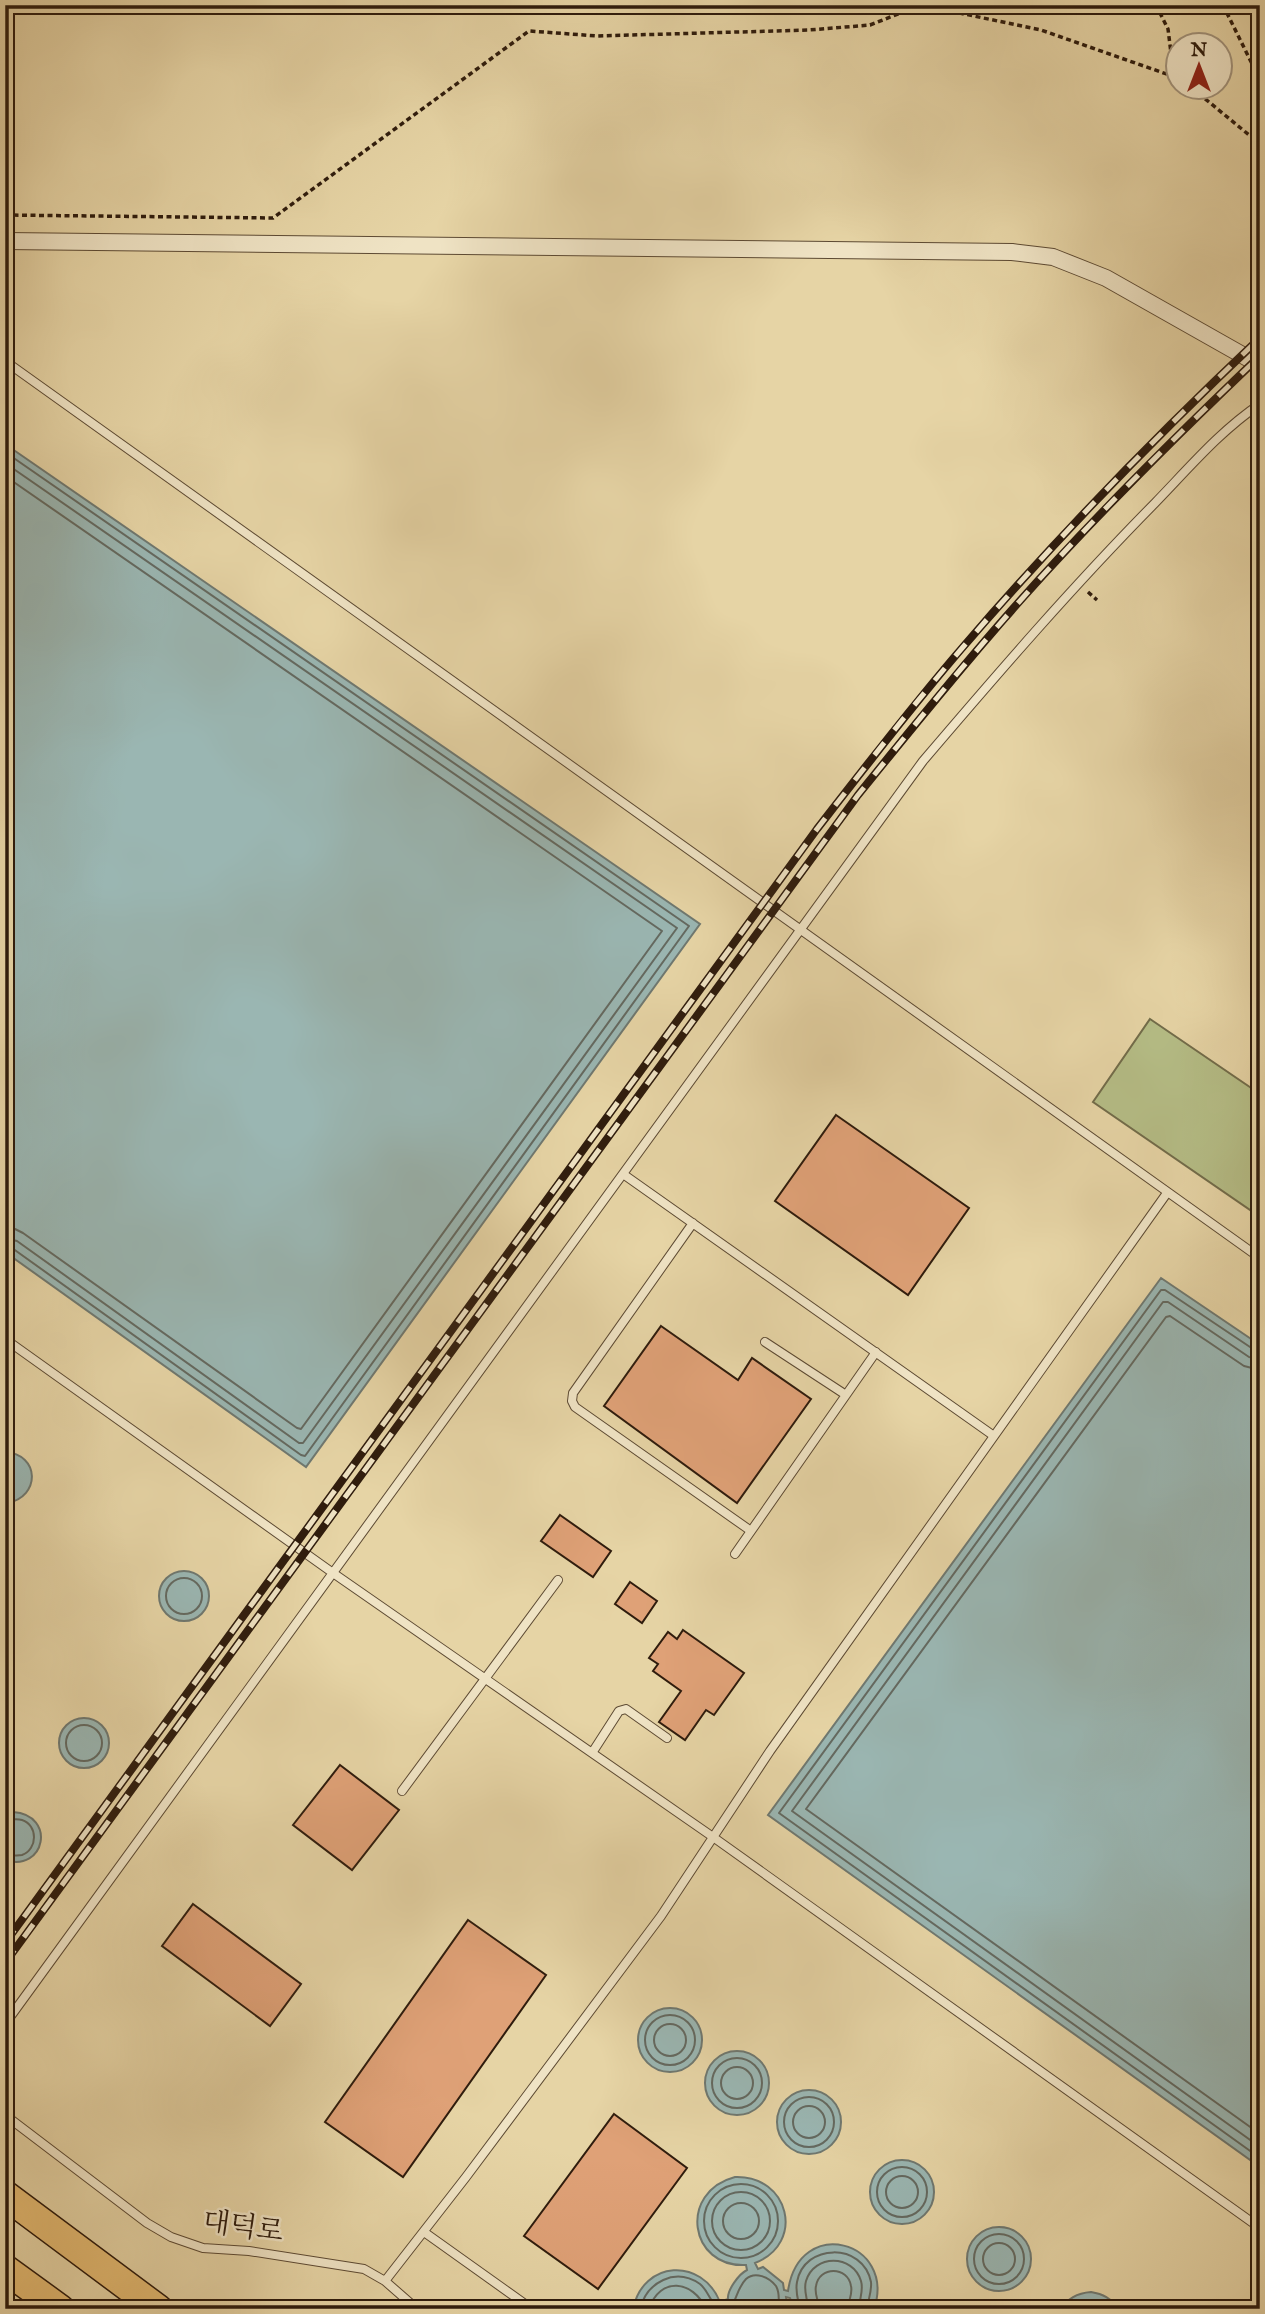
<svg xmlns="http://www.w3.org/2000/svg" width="1265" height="2314" viewBox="0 0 1265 2314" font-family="'IM FELL English','Noto Serif KR',serif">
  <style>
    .green { fill: #b5bd86; stroke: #726c4a; stroke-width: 2 }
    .water { fill: #9ab6b2; stroke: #6f7870; stroke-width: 2 }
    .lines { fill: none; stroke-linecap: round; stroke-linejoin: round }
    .shore { stroke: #646960; stroke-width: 2 }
    .building { fill: #dfa177; stroke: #2f1c0d; stroke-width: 2 }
    .service-casing { stroke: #5d4a33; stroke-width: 10 }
    .minor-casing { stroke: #5d4a33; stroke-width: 18 }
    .trunk-casing { stroke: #2f1c0d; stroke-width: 31 }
    .path { stroke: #2f1c0d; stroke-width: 3.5; stroke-dasharray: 5 3.5; stroke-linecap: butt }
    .service { stroke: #efe3c4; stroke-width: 8 }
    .minor { stroke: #efe3c4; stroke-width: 16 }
    .trunk { stroke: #e3ba72; stroke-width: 28 }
    .rail-casing { stroke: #2f1c0d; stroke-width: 8 }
    .rail { stroke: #efe3c4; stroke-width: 5; stroke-dasharray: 16; stroke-linecap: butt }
    .labels { text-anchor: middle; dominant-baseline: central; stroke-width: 5; stroke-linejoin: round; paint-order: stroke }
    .street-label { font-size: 28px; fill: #2f1c0d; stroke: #efe3c4 }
  </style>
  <rect width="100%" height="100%" fill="#e6d4a5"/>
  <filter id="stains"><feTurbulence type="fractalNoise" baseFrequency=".00286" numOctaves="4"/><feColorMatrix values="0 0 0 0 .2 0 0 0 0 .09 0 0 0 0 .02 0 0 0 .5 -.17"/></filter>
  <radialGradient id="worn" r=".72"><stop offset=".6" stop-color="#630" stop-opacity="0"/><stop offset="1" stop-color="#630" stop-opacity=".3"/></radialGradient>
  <path class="green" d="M1150 1019 1260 1094V1208L1256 1214 1093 1102Z"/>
  <path class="water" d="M5 444 700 924 306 1467 5 1252Z
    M1161 1278 1260 1345V2167L768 1815Z
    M5 1452C40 1454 41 1497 7 1503H5Z
    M159 1596a25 25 0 1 1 50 0a25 25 0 1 1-50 0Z
    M59 1743a25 25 0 1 1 50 0a25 25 0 1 1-50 0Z
    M13 1812C57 1815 45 1873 5 1860V1814Z
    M638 2040a32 32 0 1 1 64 0a32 32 0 1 1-64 0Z
    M705 2083a32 32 0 1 1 64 0a32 32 0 1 1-64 0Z
    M777 2122a32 32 0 1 1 64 0a32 32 0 1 1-64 0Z
    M870 2192a32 32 0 1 1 64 0a32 32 0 1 1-64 0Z
    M735 2177C789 2175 806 2243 755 2263L758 2269 763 2267 783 2283 784 2290 788 2291C799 2214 897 2241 874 2309H794L790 2298 786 2297 787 2304 783 2309H731L722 2306 721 2309H633C643 2260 702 2257 720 2302L728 2299C727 2290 739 2274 747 2270L746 2265C689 2268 678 2192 735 2177Z
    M967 2259a32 32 0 1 1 64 0a32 32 0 1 1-64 0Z
    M1091 2292C1103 2294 1111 2298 1118 2309H1062C1068 2297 1078 2293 1091 2292Z"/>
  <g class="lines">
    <path class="shore" d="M5 452 689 926 305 1456 301 1455 12 1248 5 1247
      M5 463 677 928 303 1443H299L17 1241 5 1238
      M5 476 662 931 301 1429 297 1428 23 1233 15 1229 5 1228
      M1260 1350 1253 1349 1165 1290H1161L779 1813 1260 2158
      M1260 1359 1249 1357 1168 1302H1163L792 1811 1260 2147
      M1260 1370 1244 1366 1170 1316 1166 1317 806 1809 1260 2134
      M166 1596a18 18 0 1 1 36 0a18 18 0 1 1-36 0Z
      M66 1743a18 18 0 1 1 36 0a18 18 0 1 1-36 0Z
      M5 1820C11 1820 16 1818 22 1820 38 1825 38 1849 22 1855 17 1856 11 1855 5 1855
      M645 2040a25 25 0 1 1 50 0a25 25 0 1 1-50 0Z
      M654 2040a16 16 0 1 1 32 0a16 16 0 1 1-32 0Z
      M712 2083a25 25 0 1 1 50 0a25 25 0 1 1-50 0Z
      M721 2083a16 16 0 1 1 32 0a16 16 0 1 1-32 0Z
      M784 2122a25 25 0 1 1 50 0a25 25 0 1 1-50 0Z
      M793 2122a16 16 0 1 1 32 0a16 16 0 1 1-32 0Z
      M877 2192a25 25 0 1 1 50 0a25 25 0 1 1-50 0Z
      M886 2192a16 16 0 1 1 32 0a16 16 0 1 1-32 0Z
      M704 2221a37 37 0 1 1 74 0a37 37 0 1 1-74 0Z
      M712 2221a29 29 0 1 1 58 0a29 29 0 1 1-58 0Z
      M723 2221a18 18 0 1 1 36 0a18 18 0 1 1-36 0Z
      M974 2259a25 25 0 1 1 50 0a25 25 0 1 1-50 0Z
      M983 2259a16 16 0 1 1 32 0a16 16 0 1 1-32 0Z
      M640 2309C647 2282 675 2267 700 2284 709 2291 710 2304 720 2309
      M649 2309C660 2276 693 2280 706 2309
      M722 2309 733 2304C737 2296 739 2286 746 2279 755 2271 769 2277 776 2286 780 2293 779 2302 778 2309
      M800 2309C798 2299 795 2292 797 2282 804 2243 863 2242 871 2282 872 2291 868 2300 867 2309
      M808 2309C808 2299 803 2291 806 2281 814 2254 853 2254 861 2281 864 2291 859 2299 859 2309
      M819 2309C819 2301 814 2294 816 2286 819 2266 848 2266 851 2286 853 2294 848 2301 848 2309"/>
  </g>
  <path class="building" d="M836 1115 969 1208 908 1295 775 1201Z
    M661 1326 738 1380 752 1358 811 1399 737 1503 604 1406Z
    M560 1515 611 1551 593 1577 541 1541Z
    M630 1582 657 1601 642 1623 615 1604Z
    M683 1630 744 1673 714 1715 706 1710 685 1740 659 1722 681 1691 653 1671 658 1664 649 1658 668 1632 677 1639Z
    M340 1765 399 1810 352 1870 293 1825Z
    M193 1904 301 1984 270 2026 162 1946Z
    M468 1920 546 1975 403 2177 325 2122Z
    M614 2114 687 2168 598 2289 524 2236Z"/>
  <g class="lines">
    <g class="service-casing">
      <path id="service" d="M5 361 1260 1258
        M623 1174 994 1436
        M693 1223 573 1393 572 1401 575 1407 751 1531
        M5 1339 333 1573 713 1837 1260 2228
        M765 1342 846 1395
        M735 1554 876 1352
        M592 1753 619 1711 626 1709 667 1738
        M402 1791 558 1580
        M5 2024 923 761C998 673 1074 585 1155 503 1189 468 1220 431 1260 404
        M5 2115 147 2223 171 2237 203 2248 249 2251 364 2269 385 2281 417 2309
        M424 2232 532 2309
        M385 2281 466 2177 661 1916 770 1751 1167 1193"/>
    </g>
    <g class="minor-casing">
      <path id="minor" d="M5 241 1012 252 1053 257 1106 278 1260 365"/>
    </g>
    <g class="trunk-casing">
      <path id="trunk" d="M5 2195 158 2309
        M5 2269 60 2309"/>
    </g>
    <path class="path" d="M1156 5 1168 29 1174 77
      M1223 5 1260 80
      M1192 88 1260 144
      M5 215 273 218 529 31 597 36 809 30 870 25 921 5 1041 30 1178 78
      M1088 592 1097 600"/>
    <use href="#service" class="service"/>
    <use href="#minor" class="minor"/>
    <use href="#trunk" class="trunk"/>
    <g class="rail-casing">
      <path id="rail" d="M5 1943 817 829C865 767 912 706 963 647 1056 539 1156 436 1260 338
        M5 1963 858 795C908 733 958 671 1011 611 1089 522 1174 438 1260 356"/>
    </g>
    <use href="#rail" class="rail"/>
  </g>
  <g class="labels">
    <g class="street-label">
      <text transform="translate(243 2228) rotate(8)">대덕로</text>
    </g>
  </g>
  <rect width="1265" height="2314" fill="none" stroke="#e6d4a5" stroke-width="28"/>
  <rect x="7" y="7" width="1251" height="2300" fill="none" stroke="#2f1c0d" stroke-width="3.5"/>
  <rect x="14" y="14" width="1237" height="2286" fill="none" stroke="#2f1c0d" stroke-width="2"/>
  <g transform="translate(1199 66)"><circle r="33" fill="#efe3c4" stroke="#a2937b" stroke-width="2"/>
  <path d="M0-5L12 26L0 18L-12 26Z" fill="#8f2418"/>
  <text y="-10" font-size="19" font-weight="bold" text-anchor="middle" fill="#2f1c0d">N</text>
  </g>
  <rect width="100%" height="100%" filter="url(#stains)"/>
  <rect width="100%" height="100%" fill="url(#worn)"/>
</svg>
